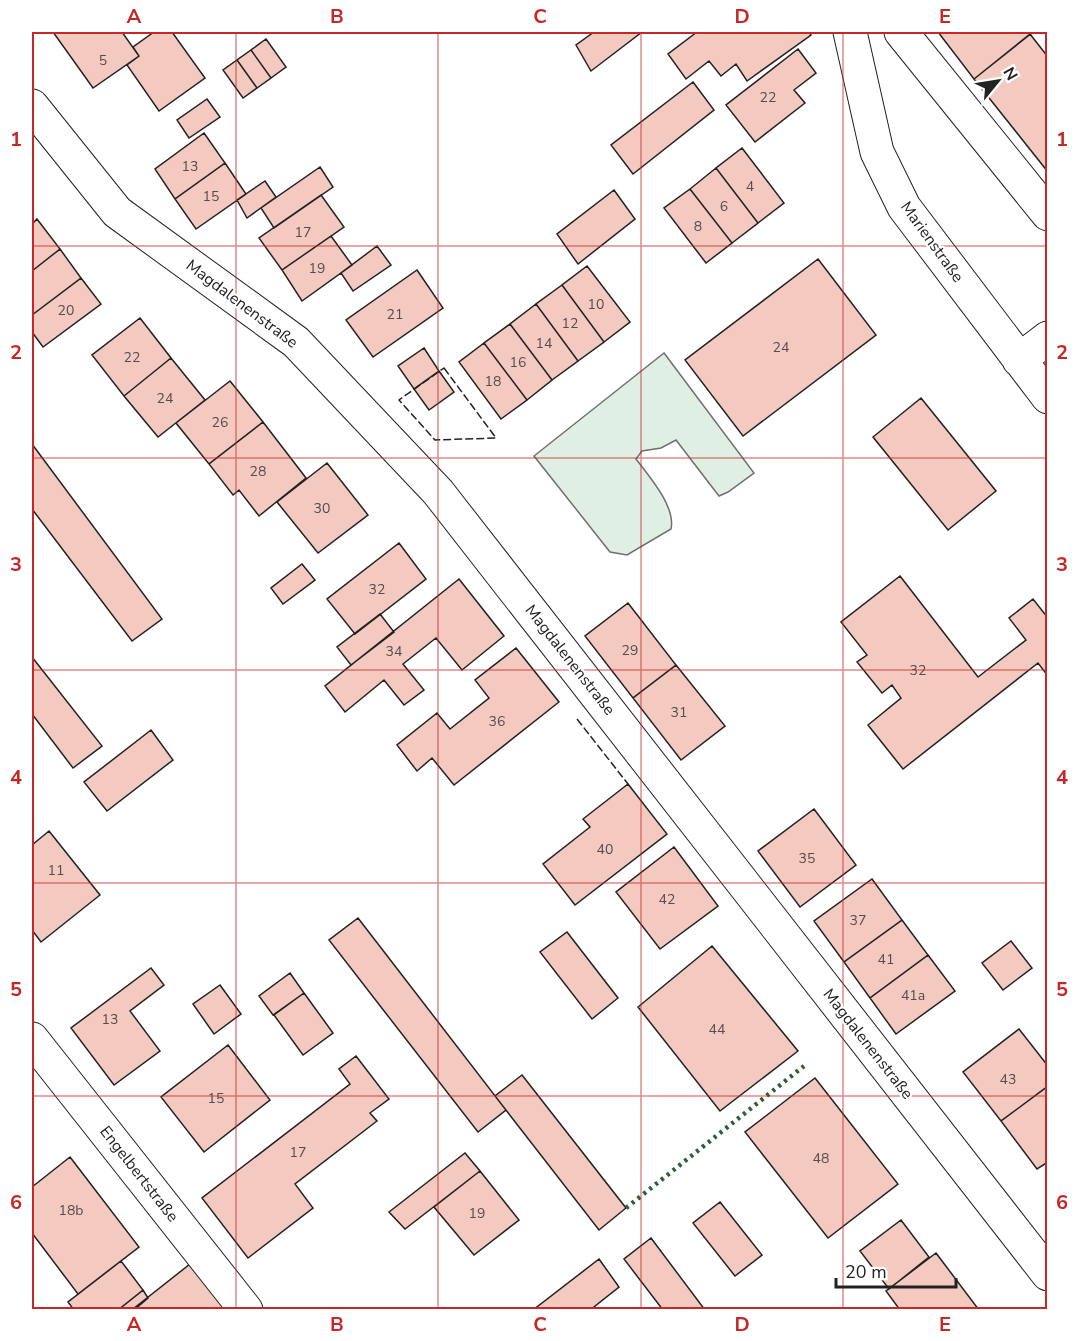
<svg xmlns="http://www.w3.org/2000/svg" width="1079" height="1341" viewBox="0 0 1079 1341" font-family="'Nunito Sans',sans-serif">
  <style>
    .green { fill: #e0efe3; stroke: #6f6f6f; stroke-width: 1.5 }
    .building { fill: #f3c9c0; stroke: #222; stroke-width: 1.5 }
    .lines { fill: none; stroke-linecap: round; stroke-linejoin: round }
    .minor-casing { stroke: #222; stroke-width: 35 }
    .minor { stroke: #fff; stroke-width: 33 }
    .hedge { stroke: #2f5e38; stroke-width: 4.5; stroke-dasharray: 3 4.5; stroke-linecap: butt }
    .fence { stroke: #222; stroke-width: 1.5; stroke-dasharray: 8 3; stroke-linecap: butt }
    .grid { fill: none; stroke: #c62828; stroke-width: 1.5; stroke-opacity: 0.55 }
    .labels { text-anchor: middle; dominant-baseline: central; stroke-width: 4.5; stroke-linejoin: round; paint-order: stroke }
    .number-label { font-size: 14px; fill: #564c4a }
    .street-label { font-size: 16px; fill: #222; stroke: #fff }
    .neatline { fill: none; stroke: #c62828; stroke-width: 2 }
    .grid-label { font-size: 20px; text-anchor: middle; font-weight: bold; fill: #c62828 }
  </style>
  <rect width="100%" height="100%" fill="#fff"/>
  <path class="green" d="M664 353 754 473 728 492 719 496 676 440 661 448 642 451 636 459C649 476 676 507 671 529L627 555 610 552 534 456Z"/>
  <path class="building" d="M53 32H122L139 56 93 88Z
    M154 32H172L205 78 159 111 127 65 139 56 133 47Z
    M594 32H642L591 71 576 45Z
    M697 32H809L811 35 747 81 736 64 721 76 709 61 686 79 668 54Z
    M938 32H1033L974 79Z
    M1030 34 1048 57V172L974 79Z
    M266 39 286 67 271 78 251 50Z
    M798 49 816 73 794 90 805 103 755 142 726 105Z
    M251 50 271 78 257 88 237 60Z
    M237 60 257 88 243 98 223 70Z
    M693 82 714 110 633 174 611 145Z
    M207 99 220 117 189 138 177 120Z
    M204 133 225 163 175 199 155 169Z
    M742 148 784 203 758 223 716 168Z
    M225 163 246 194 196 229 175 199Z
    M320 167 333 187 274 228 261 208Z
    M716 168 758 223 732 243 690 189Z
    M265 181 276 197 247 218 237 200Z
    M690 189 732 243 706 263 664 208Z
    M614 190 635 219 578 264 557 234Z
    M321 195 344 227 282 270 259 238Z
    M37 219 60 249 32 271V224Z
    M331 236 352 265 302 301 282 270Z
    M377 246 391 265 353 291 341 273Z
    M60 249 81 278 32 315V271Z
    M818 259 876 335 743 436 685 360Z
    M587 266 630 322 604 342 562 285Z
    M417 270 443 308 373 357 346 320Z
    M81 278 101 304 43 347 32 332V315Z
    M562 285 604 342 578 361 536 304Z
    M536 304 578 361 552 380 510 324Z
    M140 318 171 358 124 396 92 355Z
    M510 324 552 380 527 400 484 343Z
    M484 343 527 400 501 419 459 362Z
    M424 348 439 371 414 389 398 366Z
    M171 358 205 400 158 437 124 396Z
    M439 371 454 392 429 410 414 389Z
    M230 381 263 422 209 464 176 423Z
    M921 398 996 491 948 530 873 437Z
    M263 422 306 478 259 516 239 490 233 495 209 464Z
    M32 444 162 619 132 641 32 509Z
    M327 463 368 515 318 553 277 502Z
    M399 543 426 579 355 634 327 599Z
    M302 564 315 580 283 604 271 588Z
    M900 576 978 677 1026 640 1009 618 1033 599 1048 618V676L1038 663 903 769 868 725 901 698 892 685 882 693 857 662 867 655 841 622Z
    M459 579 504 636 462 670 436 638 403 664 424 690 404 705 384 680 345 712 325 686Z
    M628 603 676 665 633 698 585 636Z
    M380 614 394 632 351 665 337 647Z
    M516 648 559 702 454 785 432 758 417 771 397 745 437 713 450 729 489 698 475 680Z
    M32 657 102 746 73 768 32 714Z
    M676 665 725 726 681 760 633 698Z
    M151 730 173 760 107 811 84 782Z
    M628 784 667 834 575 905 543 864 590 827 583 819Z
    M814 809 856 865 800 907 758 851Z
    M49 831 100 895 41 942 32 930V845Z
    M674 847 718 906 660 949 616 892Z
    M872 879 902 920 844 962 814 921Z
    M358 918 506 1110 478 1132 329 940Z
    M902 920 928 955 870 998 844 962Z
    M567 932 618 998 592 1019 540 952Z
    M1011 941 1032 968 1003 990 982 963Z
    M712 946 798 1051 720 1111 638 1007Z
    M928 955 955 991 896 1034 870 998Z
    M151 968 164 985 130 1011 160 1051 114 1085 71 1028Z
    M290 973 304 993 273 1015 259 996Z
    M220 985 241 1014 214 1034 193 1004Z
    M304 993 333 1033 303 1055 274 1015Z
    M1019 1029 1048 1066V1086L1001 1121 963 1072Z
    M228 1045 270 1100 204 1152 161 1097Z
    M356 1056 389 1099 370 1113 377 1121 295 1184 313 1208 248 1258 202 1198 350 1084 339 1069Z
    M522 1075 626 1208 599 1230 495 1096Z
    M815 1078 898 1184 828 1238 745 1132Z
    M1048 1086V1162L1037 1169 1001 1121Z
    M465 1153 480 1171 405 1229 389 1212Z
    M70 1157 139 1247 78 1294 32 1233V1187Z
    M480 1171 519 1220 474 1255 434 1207Z
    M720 1202 762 1255 735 1276 693 1223Z
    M901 1220 929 1257 889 1289 860 1251Z
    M651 1238 705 1310H663L624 1259Z
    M936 1253 979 1310H900L886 1291Z
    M599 1259 619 1287 590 1310H533Z
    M121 1261 143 1290 118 1310H74L68 1302Z
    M190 1264 226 1310H134L133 1309Z
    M143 1290 148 1298 134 1310H118Z"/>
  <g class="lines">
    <g class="minor-casing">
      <path id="minor" d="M850 32 877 152 904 207 1048 397
        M901 32 1048 214
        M32 106 117 212 296 342 438 492 1048 1274
        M1019 360 1048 338
        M32 1039 246 1310"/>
    </g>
    <use href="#minor" class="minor"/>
    <path class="hedge" d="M626 1208 804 1066"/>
    <path class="fence" d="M444 368 496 438 435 440 399 400Z
      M577 719 628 784"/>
  </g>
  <path class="grid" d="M236 32V1310M438 32V1310M641 32V1310M843 32V1310M32 246H1048M32 458H1048M32 670H1048M32 883H1048M32 1096H1048"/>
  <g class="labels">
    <g class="number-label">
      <text x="103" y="60">5</text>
      <text x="768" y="97">22</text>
      <text x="190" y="166">13</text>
      <text x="750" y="186">4</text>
      <text x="211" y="196">15</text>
      <text x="724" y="206">6</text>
      <text x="698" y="226">8</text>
      <text x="303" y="232">17</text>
      <text x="317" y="268">19</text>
      <text x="596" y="304">10</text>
      <text x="66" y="310">20</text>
      <text x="395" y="314">21</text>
      <text x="570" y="323">12</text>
      <text x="544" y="343">14</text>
      <text x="781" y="347">24</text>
      <text x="132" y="357">22</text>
      <text x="518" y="362">16</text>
      <text x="493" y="381">18</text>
      <text x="165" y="398">24</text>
      <text x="220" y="422">26</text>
      <text x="258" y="471">28</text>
      <text x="322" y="508">30</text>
      <text x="377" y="589">32</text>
      <text x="630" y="650">29</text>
      <text x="394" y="651">34</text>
      <text x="918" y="670">32</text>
      <text x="679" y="712">31</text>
      <text x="497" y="721">36</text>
      <text x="605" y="849">40</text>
      <text x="807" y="858">35</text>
      <text x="56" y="870">11</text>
      <text x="667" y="899">42</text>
      <text x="858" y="920">37</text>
      <text x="886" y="959">41</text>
      <text x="913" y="995">41a</text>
      <text x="110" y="1019">13</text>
      <text x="717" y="1029">44</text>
      <text x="1008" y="1079">43</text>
      <text x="216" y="1098">15</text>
      <text x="298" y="1152">17</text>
      <text x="821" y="1158">48</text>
      <text x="71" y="1210">18b</text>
      <text x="477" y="1213">19</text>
    </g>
    <g class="street-label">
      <text transform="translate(932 242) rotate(54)">Marienstraße</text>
      <text transform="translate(242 304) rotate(37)">Magdalenenstraße</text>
      <text transform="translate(570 660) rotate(52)">Magdalenenstraße</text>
      <text transform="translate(868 1044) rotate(52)">Magdalenenstraße</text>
      <text transform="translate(139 1174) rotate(52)">Engelbertstraße</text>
    </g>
  </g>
  <rect width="1079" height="1341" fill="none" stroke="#ffffff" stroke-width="66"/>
  <g transform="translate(998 81) rotate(60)" stroke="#ffffff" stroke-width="4.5" paint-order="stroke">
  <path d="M0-4.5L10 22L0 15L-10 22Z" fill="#222222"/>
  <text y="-9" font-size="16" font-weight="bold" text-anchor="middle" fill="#222222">N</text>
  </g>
  <path d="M836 1278v9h120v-9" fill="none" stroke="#222222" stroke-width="3"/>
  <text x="845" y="1278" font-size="18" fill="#222222" stroke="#ffffff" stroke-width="4.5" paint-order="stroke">20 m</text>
  <rect x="33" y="33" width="1013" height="1275" class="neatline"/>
  <g class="grid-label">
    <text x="134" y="23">A</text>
    <text x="337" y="23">B</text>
    <text x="540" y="23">C</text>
    <text x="742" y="23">D</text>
    <text x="945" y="23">E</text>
    <text x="16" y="146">1</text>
    <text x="1062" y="146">1</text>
    <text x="16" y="359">2</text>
    <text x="1062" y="359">2</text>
    <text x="16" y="571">3</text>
    <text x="1062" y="571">3</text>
    <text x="16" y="784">4</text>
    <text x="1062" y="784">4</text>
    <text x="16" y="996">5</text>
    <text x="1062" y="996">5</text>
    <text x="16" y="1209">6</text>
    <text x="1062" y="1209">6</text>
    <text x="134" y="1331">A</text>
    <text x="337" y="1331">B</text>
    <text x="540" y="1331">C</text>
    <text x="742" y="1331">D</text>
    <text x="945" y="1331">E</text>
  </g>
</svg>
